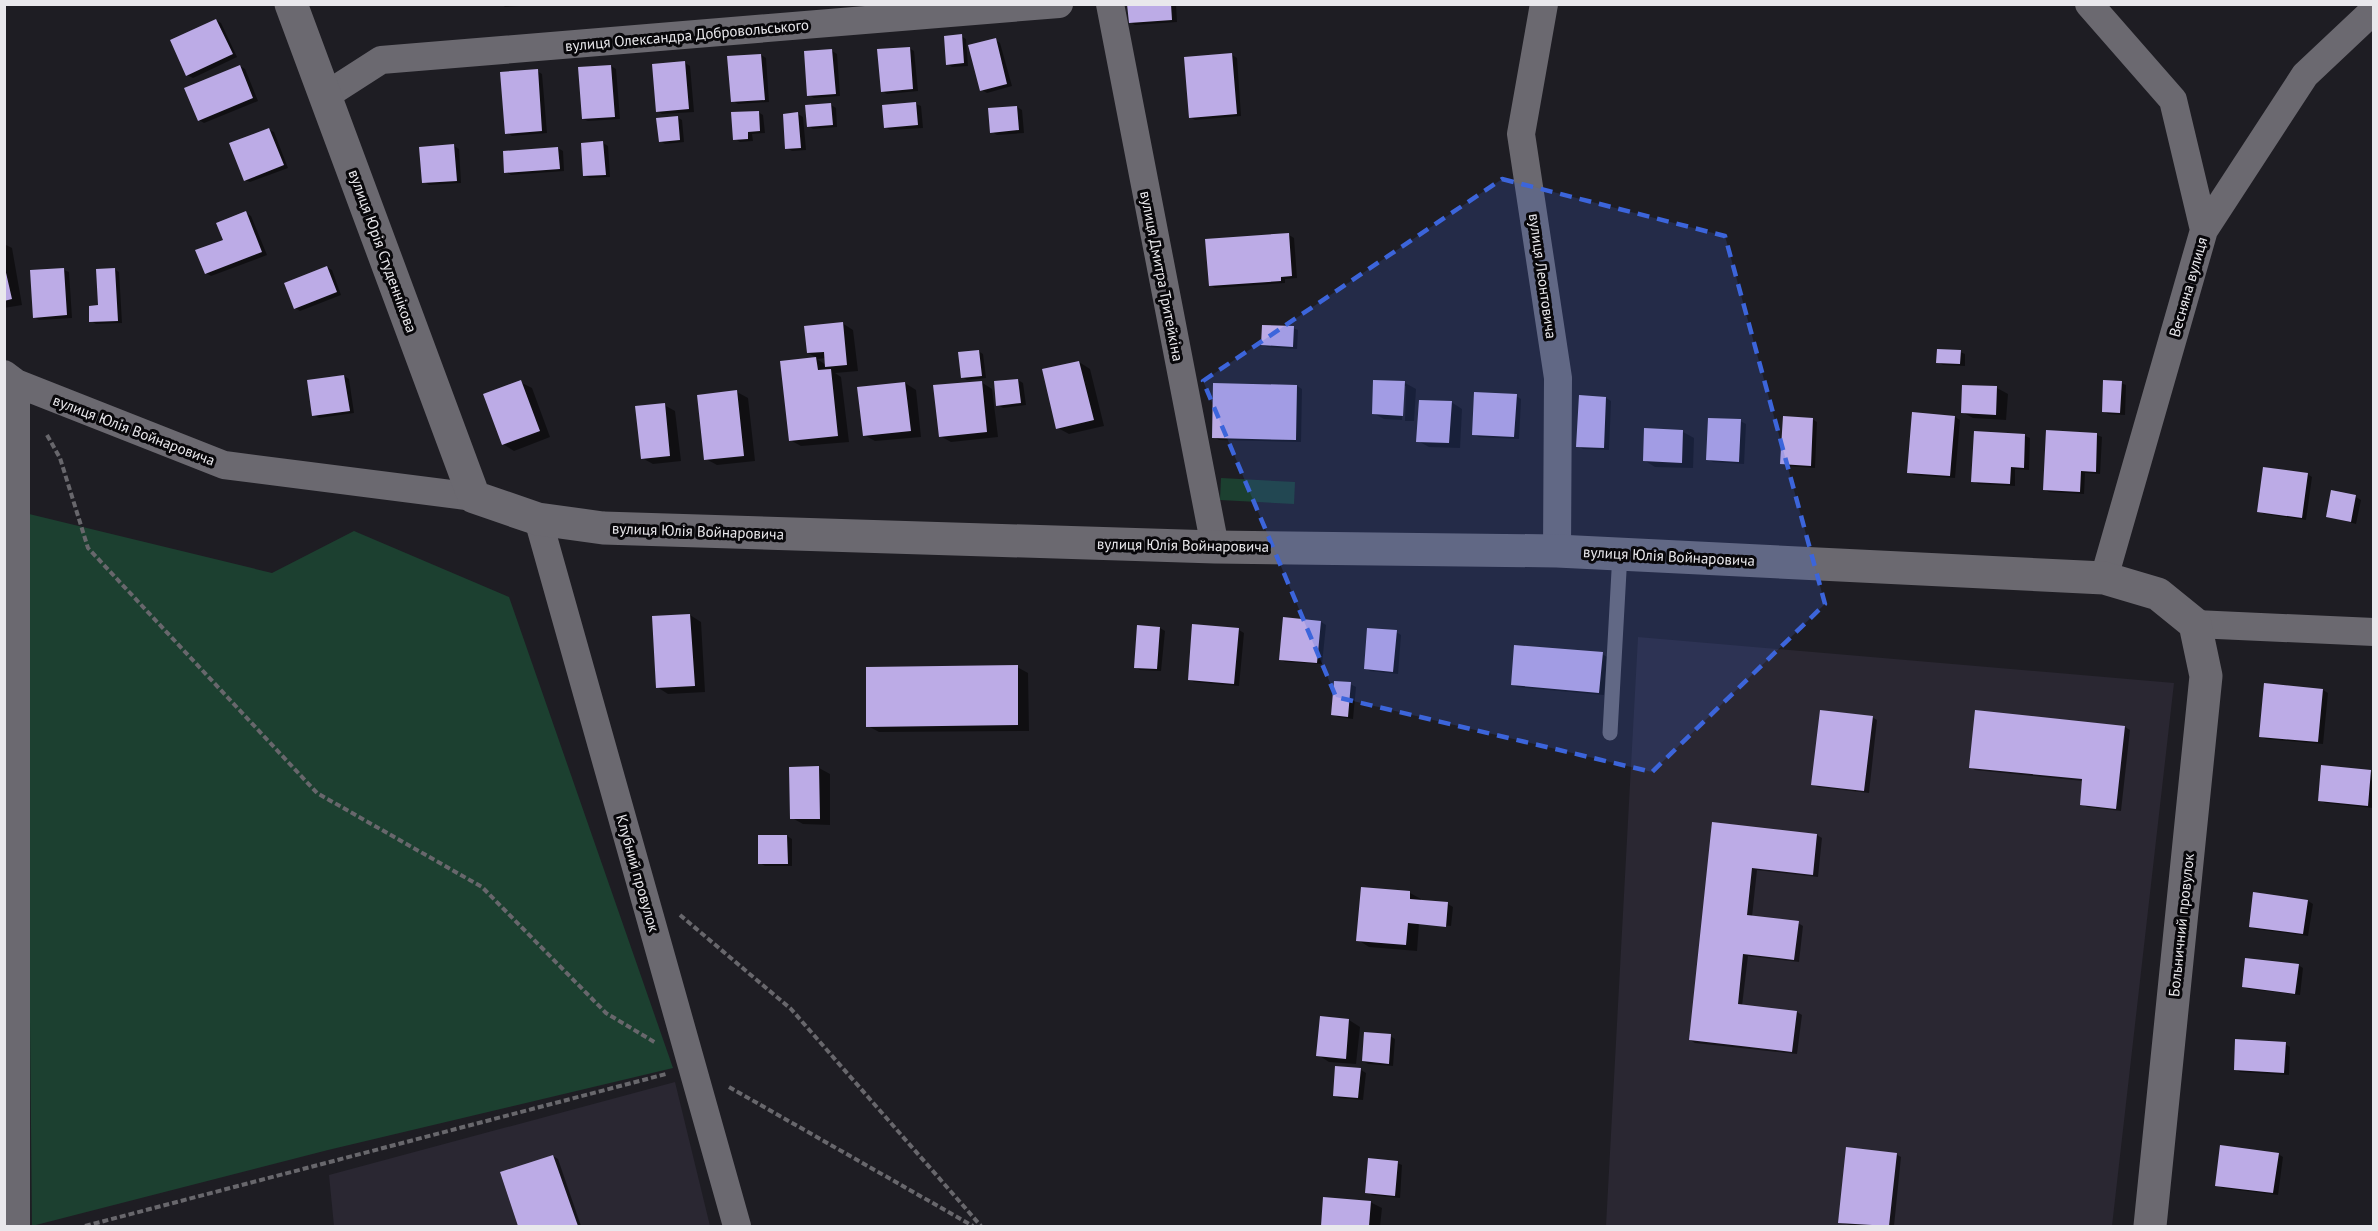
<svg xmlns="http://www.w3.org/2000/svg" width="2378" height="1231" viewBox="0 0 2378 1231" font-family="'PT Sans',sans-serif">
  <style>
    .built { fill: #2a2732 }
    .green { fill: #1c4030 }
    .shadow { fill: #0007; fill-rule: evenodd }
    .building { fill: #bcabe6 }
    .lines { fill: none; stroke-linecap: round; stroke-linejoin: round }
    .path { stroke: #68676c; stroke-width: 4; stroke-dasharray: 6 3; stroke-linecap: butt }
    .service { stroke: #6b6970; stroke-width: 15 }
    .minor { stroke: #6b6970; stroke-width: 28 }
    .secondary { stroke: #6b6970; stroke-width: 33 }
    .marked { fill: #3c65db; fill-opacity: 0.2; stroke: #3c65db; stroke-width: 4.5; stroke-dasharray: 12 8; stroke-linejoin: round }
    .labels { text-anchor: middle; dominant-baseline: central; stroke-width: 6; stroke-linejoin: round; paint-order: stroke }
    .street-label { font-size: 15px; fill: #e9e8ec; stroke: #08070a }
  </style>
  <rect width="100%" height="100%" fill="#1e1d23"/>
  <path class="built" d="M1638 637 2174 683 2112 1226H1606Z
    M675 1082 710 1226H334L329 1175Z"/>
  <path class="green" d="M1221 478 1295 482 1294 504 1220 500Z
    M25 513 272 573 354 531 509 597 673 1068 328 1150 32 1226Z"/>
  <path class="shadow" d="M501 4H536V5L505 7Z
    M1129 4H1176L1177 22 1135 25 1130 22Z
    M216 20 221 23 237 57 193 78 187 75Z
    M961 36 966 39 968 66 952 67 947 64Z
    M995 40 1000 43 1012 86 987 93 982 90Z
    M909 48 914 51 918 91 887 94 882 91Z
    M832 51 837 54 840 96 814 98 809 95Z
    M761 55 766 58 769 102 738 104 733 101Z
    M1232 55 1237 58 1241 116 1195 120 1190 117Z
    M685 63 690 66 694 112 662 114 657 111Z
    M240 66 245 69 258 101 204 123 199 120Z
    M611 66 616 69 620 119 588 121 583 119Z
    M537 71 542 74 547 133 512 136 507 133Z
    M916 104 921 106 923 128 890 130 885 127Z
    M831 105 836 108 837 127 813 129 808 126Z
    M1017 107 1022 110 1024 133 997 135 992 132Z
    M758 112 763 115 765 133 752 134 753 141 740 142 735 139Z
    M798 114 803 117 806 150 792 151 787 148Z
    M677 117 682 120 684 142 665 144 660 141Z
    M269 130 274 132 288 168 250 182 245 180Z
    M603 143 608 146 610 177 590 178 585 176Z
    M454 146 459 149 461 183 429 185 424 182Z
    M558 148 563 151 564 171 511 175 506 172Z
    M246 213 251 216 267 255 211 276 206 273 225 241Z
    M1289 235 1294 238 1297 278 1285 279V283L1215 288 1210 285Z
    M4 244 12 248 22 305 4 308Z
    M326 267 332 270 341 295 300 311 295 308Z
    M114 269 119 272 122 323 96 324 91 321 100 306Z
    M64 270 69 272 72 318 39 320 34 317Z
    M842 323 853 330 858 371 835 373 841 377 849 442 801 446 790 440 782 362 818 358 808 353ZM826 358V365L817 359Z
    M1293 328 1298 330 1297 349 1268 347 1263 345Z
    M978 351 983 354 986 378 967 380 962 377Z
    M1960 352 1965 354V366L1943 365 1938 362Z
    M1079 362 1090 369 1104 426 1069 434 1058 428Z
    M344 376 349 379 354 413 319 418 314 415Z
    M1018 380 1023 383 1026 405 1003 408 998 405Z
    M520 382 532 388 550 437 514 451 503 444Z
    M981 382 992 389 998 437 951 442 940 436Z
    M905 383 916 390 921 437 875 441 864 435Z
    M1405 383 1416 389 1414 421H1405L1406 386H1403L1402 420 1384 419 1373 413Z
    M2121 383 2126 385 2125 415 2108 414 2103 411Z
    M1297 386 1302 389 1301 442 1219 440 1214 437Z
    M1997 388 2008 394 2006 420 1973 418 1962 412Z
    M737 392 748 398 755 461 717 465 706 459Z
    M1516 396 1521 399 1519 439 1479 437 1473 434Z
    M1606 398 1611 401 1609 450 1583 449 1578 446Z
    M1451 402 1462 409 1460 448 1429 447 1418 441Z
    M664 405 675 411 681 461 653 464 642 458Z
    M1955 417 1960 420 1955 478 1914 475 1908 472Z
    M1812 419 1817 422 1815 468 1787 466 1782 464Z
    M1740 421 1746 424 1744 464 1713 462 1708 459Z
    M1683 432 1694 438 1693 468 1655 467 1644 460Z
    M2097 435 2102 437 2100 474 2085 473 2084 494 2049 492 2044 489Z
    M2025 436 2030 438 2029 470 2015 469V486L1978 484 1973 481Z
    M2307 474 2312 477 2306 520 2264 514 2259 511Z
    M2356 497 2361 500 2356 524 2327 516Z
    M690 615 701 622 705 692 668 694 657 687Z
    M1321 622 1326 625 1322 664 1285 662 1280 659Z
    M1160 628 1165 631 1161 671 1140 670 1135 667Z
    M1239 630 1244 633 1239 686 1194 682 1189 679Z
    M1396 632 1401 635 1398 674 1370 671 1365 668Z
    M1602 654 1607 657 1604 695 1517 687 1512 684Z
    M1017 667 1028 673 1029 731 879 732 868 726Z
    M1350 684 1356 687 1353 719 1338 717 1333 714Z
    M2323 690 2328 693 2323 744 2266 739 2260 736Z
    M1872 717 1877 720 1869 793 1818 787 1813 785Z
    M2125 727 2130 730 2121 811 2087 807 2082 804 2083 781 1975 770 1970 767Z
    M819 768 830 774V825L803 824 792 818Z
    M2371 772 2374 773 2373 808 2325 803 2320 800Z
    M1714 824 1817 835 1822 838 1818 877 1757 870 1752 917 1798 923 1803 926 1799 962 1748 956 1742 1006 1797 1012 1802 1015 1797 1054 1695 1043 1690 1040Z
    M787 836 792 839V866H765L760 863Z
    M1410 893 1421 899V902L1448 904 1453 907 1451 926 1419 923 1417 951 1369 947 1358 940Z
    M2308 901 2313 904 2308 936 2255 929 2250 926Z
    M2298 965 2303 968 2300 995 2248 989 2243 986Z
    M1349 1020 1360 1027 1356 1064 1329 1062 1318 1055Z
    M1390 1036 1395 1039 1393 1066 1368 1064 1363 1061Z
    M2285 1044 2290 1047 2289 1075 2240 1072 2235 1069Z
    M1361 1070 1366 1073 1363 1100 1339 1098 1334 1095Z
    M1896 1154 1901 1157 1894 1226H1854L1839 1222Z
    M2278 1154 2283 1157 2278 1195 2222 1188 2217 1185Z
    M553 1156 558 1159 581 1226H520L502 1173Z
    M1397 1163 1402 1165 1400 1198 1372 1195 1367 1192Z
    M1325 1198 1370 1202 1382 1208 1380 1226H1322Z"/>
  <path class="building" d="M1127 4H1171L1172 20 1129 23Z
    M216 19 233 54 186 76 170 40Z
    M962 34 964 63 946 65 944 36Z
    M996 38 1007 84 980 91 968 45Z
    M910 47 913 89 881 92 877 49Z
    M832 49 836 94 807 96 804 51Z
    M1232 53 1237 114 1189 118 1184 57Z
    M761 54 765 100 731 102 727 56Z
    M685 61 689 109 656 112 652 64Z
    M240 65 253 98 198 121 184 88Z
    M611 65 615 117 582 119 578 67Z
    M538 69 542 131 505 134 500 72Z
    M916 102 918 125 884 128 882 105Z
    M831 103 833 125 807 127 805 105Z
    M1017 106 1019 130 990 133 988 108Z
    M759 111 760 131 748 132V139L733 140 731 112Z
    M798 112 801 148 785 149 783 114Z
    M678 116 680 140 659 142 656 118Z
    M269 128 284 165 244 181 229 143Z
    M603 141 606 175 583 176 581 143Z
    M454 144 457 181 422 183 419 147Z
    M558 147 560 169 504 173 503 151Z
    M246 211 262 252 205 274 195 250 223 240 216 223Z
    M1289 233 1292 276 1281 277V281L1209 286 1205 239Z
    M4 264 12 299 4 301Z
    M327 266 337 292 294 309 284 283Z
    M64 268 67 315 33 318 30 270Z
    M115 268 118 321 89 322V306L98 305 96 269Z
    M843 322 847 365 825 367 824 352 807 353 804 326Z
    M1262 325 1294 326 1293 347 1261 345Z
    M1937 349 1961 350 1960 364 1936 363Z
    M979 350 982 376 961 378 958 352Z
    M816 357 818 370 831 369 838 436 789 441 780 361Z
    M1079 361 1094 420 1056 429 1042 369Z
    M344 375 350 411 312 416 307 380Z
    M1018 379 1021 403 996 406 994 381Z
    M521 380 540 431 502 445 483 394Z
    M1373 380 1405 381 1403 416 1372 414Z
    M2103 380 2122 381 2120 413 2102 412Z
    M982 381 987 432 939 437 933 385Z
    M905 382 911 431 863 436 857 387Z
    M1213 383 1297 385 1296 440 1212 438Z
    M1962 385 1997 386 1996 415 1961 413Z
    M737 390 744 456 704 460 697 395Z
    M1474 392 1517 394 1514 437 1472 435Z
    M1579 395 1606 397 1604 448 1576 447Z
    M1419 400 1452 401 1449 443 1416 442Z
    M665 403 670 456 641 459 635 406Z
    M1912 412 1955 416 1950 476 1907 473Z
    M1783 416 1813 418 1811 466 1780 464Z
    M1708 418 1741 419 1739 462 1706 460Z
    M1644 428 1683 430 1682 463 1643 461Z
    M2046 430 2097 433 2096 472 2081 471 2080 492 2043 490Z
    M1974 431 2025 434 2024 468 2011 467 2010 484 1971 482Z
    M2263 467 2308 473 2302 518 2257 512Z
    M2331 490 2356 495 2351 522 2326 517Z
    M690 614 695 686 656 688 652 616Z
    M1283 617 1321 621 1317 663 1279 660Z
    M1192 624 1239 628 1234 684 1188 680Z
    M1137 625 1160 627 1157 669 1134 668Z
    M1367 628 1397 630 1393 672 1364 669Z
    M1514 645 1603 652 1599 693 1511 685Z
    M1018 665V725L866 727V667Z
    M1334 681 1351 682 1348 717 1331 715Z
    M2264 683 2323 689 2318 742 2259 737Z
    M1820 710 1873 716 1864 791 1811 785Z
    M1975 710 2125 726 2116 809 2080 805 2082 779 1969 768Z
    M2321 765 2371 770 2368 806 2318 801Z
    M819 766 820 819H790L789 767Z
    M1712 822 1817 834 1813 875 1752 868 1747 915 1799 921 1794 960 1743 954 1738 1004 1797 1011 1792 1052 1689 1040Z
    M758 835H787L788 864H758Z
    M1361 887 1410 891V899L1448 902 1446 927 1408 923 1406 945 1356 941Z
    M2253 892 2308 900 2303 934 2249 927Z
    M2245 958 2299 964 2295 994 2242 987Z
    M1320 1016 1349 1019 1346 1059 1316 1056Z
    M1364 1032 1391 1034 1389 1064 1362 1061Z
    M2235 1039 2286 1042 2284 1073 2234 1070Z
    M1335 1066 1361 1068 1358 1098 1333 1096Z
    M2220 1145 2279 1153 2273 1193 2215 1186Z
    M1846 1147 1897 1153 1889 1226 1838 1223Z
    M553 1155 578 1226H518L500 1172Z
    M1368 1158 1398 1161 1395 1196 1365 1193Z
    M1323 1197 1371 1201 1369 1226H1321Z"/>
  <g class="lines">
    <path class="path" d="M47 435 60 458 88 548 317 793 482 887 606 1013 656 1043
      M680 915 791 1009 981 1226
      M729 1087 973 1226
      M85 1226 666 1074"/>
    <path class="service" d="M1610 733 1620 553"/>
    <path class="minor" d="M1110 4 1215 547
      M1544 4 1521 134 1558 378 1557 551
      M2089 4 2173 100 2204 230
      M325 96 381 60 1059 4
      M4 374 16 383 224 465 474 497
      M538 519 737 1226
      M2104 578 2204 230 2305 75 2374 10
      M2195 624 2374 632
      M16 1226V383"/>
    <path class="secondary" d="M291 4 474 497 538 519 603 528 1215 547 1557 551 2104 578 2158 594 2195 624 2206 676 2150 1226"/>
  </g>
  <path class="marked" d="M1502 179 1725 236 1825 604 1652 772 1336 697 1203 381Z"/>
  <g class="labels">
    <g class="street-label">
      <text transform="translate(687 35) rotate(-5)">вулиця Олександра Добровольського</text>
      <text transform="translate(383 251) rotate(70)">вулиця Юрія Студеннікова</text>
      <text transform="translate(1162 276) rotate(79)">вулиця Дмитра Тритейкіна</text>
      <text transform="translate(1543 276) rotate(82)">вулиця Леонтовича</text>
      <text transform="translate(2188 287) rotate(-74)">Весняна вулиця</text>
      <text transform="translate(134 430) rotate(21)">вулиця Юлія Войнаровича</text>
      <text transform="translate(698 531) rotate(2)">вулиця Юлія Войнаровича</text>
      <text transform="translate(1183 545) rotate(1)">вулиця Юлія Войнаровича</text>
      <text transform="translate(1669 556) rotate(3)">вулиця Юлія Войнаровича</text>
      <text transform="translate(638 873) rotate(74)">Клубний провулок</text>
      <text transform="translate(2181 925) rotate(-84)">Больничний провулок</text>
    </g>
  </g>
  <rect width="2378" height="1231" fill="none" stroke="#e9e8ec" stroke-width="12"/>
</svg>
